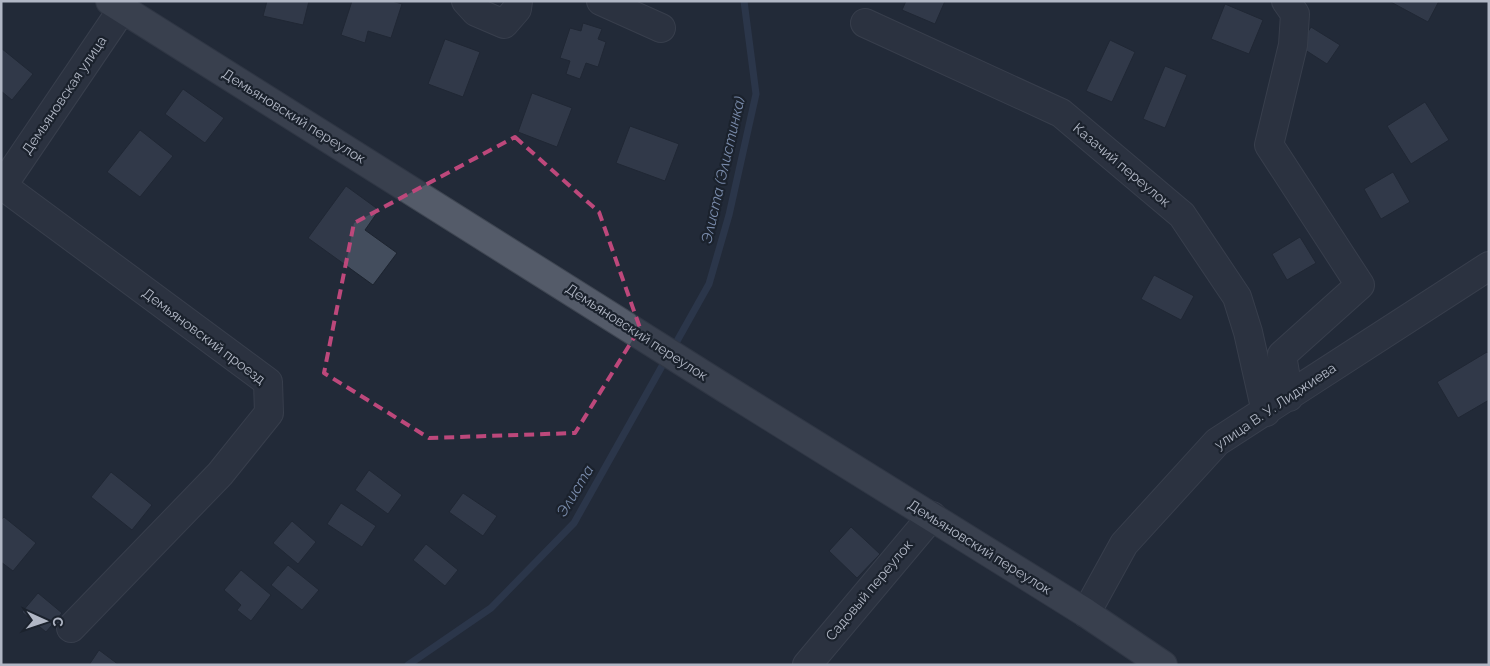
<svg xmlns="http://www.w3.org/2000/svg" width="1490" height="666" viewBox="0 0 1490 666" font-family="Raleway,sans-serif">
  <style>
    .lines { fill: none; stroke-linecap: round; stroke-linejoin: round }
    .stream { stroke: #36455f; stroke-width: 7 }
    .building { fill: #434d5d; stroke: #1d242f }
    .minor-casing { stroke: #515764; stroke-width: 30 }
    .major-casing { stroke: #3f4652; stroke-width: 30 }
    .minor { stroke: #363c49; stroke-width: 28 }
    .major { stroke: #545b69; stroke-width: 28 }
    .marked { fill: none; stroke: #bd487b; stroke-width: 4; stroke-dasharray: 10 6; stroke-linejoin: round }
    .labels { text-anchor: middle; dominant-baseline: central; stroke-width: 4.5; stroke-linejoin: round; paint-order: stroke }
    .street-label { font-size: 14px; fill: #b1b7c5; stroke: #1b222d }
    .water-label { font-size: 15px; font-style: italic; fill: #7a8cac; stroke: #1b222d }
  </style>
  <rect width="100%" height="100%" fill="#222a38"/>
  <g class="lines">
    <path class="stream" d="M672 350 709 284 729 215 756 94 744 1
      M408 665 491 608 574 523 666 359"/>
  </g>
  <path class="building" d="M267 1H309L303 25 263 16Z
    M352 1H392L402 4 391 38 368 31 365 43 341 35Z
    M906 1H945L935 24 902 10Z
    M1389 1H1439L1428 22Z
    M1225 4 1263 20 1249 54 1211 39Z
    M583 23 602 29 598 39 606 42 598 67 586 63 580 79 566 74 570 61 560 58 570 28 581 31Z
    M1311 27 1340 45 1327 64 1299 46Z
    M445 39 480 52 463 97 428 84Z
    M1110 40 1135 52 1112 102 1086 91Z
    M1 48 33 74 12 100 1 91Z
    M1165 66 1187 75 1165 128 1143 119Z
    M183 89 224 118 205 143 165 114Z
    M532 93 572 108 557 147 518 132Z
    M1425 102 1449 140 1411 164 1387 126Z
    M630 126 679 144 665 181 616 163Z
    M140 130 173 156 140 197 107 172Z
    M1393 172 1410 202 1381 219 1364 189Z
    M346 186 379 210 365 230 397 253 373 285 308 238Z
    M1300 237 1316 263 1287 280 1272 254Z
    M1154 275 1194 296 1181 320 1141 299Z
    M1487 352 1489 354V400L1458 418 1437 382Z
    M369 470 402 495 388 514 355 490Z
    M111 472 152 505 132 530 91 497Z
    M463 493 497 516 483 536 449 512Z
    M341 503 376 526 362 547 327 524Z
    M4 517 36 543 13 571 1 562V520Z
    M292 521 316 542 298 564 273 543Z
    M851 527 880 554 857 578 829 551Z
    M426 544 458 570 445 586 413 560Z
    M288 565 319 590 302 610 271 585Z
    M241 570 271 595 251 621 237 610 241 605 224 590Z
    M38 593 62 613 46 632 22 612Z
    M99 650 119 665H89Z"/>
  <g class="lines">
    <g class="minor-casing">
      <path id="minor" d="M466 1 476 12 504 24 517 9 518 1
        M601 1 661 28
        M1286 1 1295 14 1293 45 1269 145 1360 285 1282 355 1289 397
        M865 23 1061 113 1182 215 1237 297 1248 332 1266 412
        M3 186 268 382 269 413 220 474 71 628
        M1 188 123 8 125 1
        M1086 613 1124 544 1217 442 1489 266
        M807 665 932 516"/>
    </g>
    <g class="major-casing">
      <path id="major" d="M110 1 726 389 1086 613 1163 665"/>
    </g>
    <use href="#minor" class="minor"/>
    <use href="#major" class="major"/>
  </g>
  <path d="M0 0H1490V666H0ZM515 137 599 212 640 328 575 433 429 438 324 373 354 223Z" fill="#222a38" fill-opacity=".55" fill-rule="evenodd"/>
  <path class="marked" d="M515 137 599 212 640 328 575 433 429 438 324 373 354 223Z"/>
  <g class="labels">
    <g class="street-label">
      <text transform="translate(64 95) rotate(-56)">Демьяновская улица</text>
      <text transform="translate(294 116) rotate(32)">Демьяновский переулок</text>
      <text transform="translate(1122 165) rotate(40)">Казачий переулок</text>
      <text transform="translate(637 332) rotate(33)">Демьяновский переулок</text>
      <text transform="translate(204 336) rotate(37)">Демьяновский проезд</text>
      <text transform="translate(1275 406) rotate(-34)">улица В. У. Лиджиева</text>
      <text transform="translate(980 547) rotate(32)">Демьяновский переулок</text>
      <text transform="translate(869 590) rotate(-50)">Садовый переулок</text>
    </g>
    <g class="water-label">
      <text transform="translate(723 170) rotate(-77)">Элиста (Элистинка)</text>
      <text transform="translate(575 491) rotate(-59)">Элиста</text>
    </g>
  </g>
  <rect width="1490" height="666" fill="none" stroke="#b1b7c5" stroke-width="5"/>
  <g transform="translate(45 621) rotate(93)" stroke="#1b222d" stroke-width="4" paint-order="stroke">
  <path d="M0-4L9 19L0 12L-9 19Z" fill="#b1b7c5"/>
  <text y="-8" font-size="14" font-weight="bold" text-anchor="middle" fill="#b1b7c5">С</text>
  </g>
</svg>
